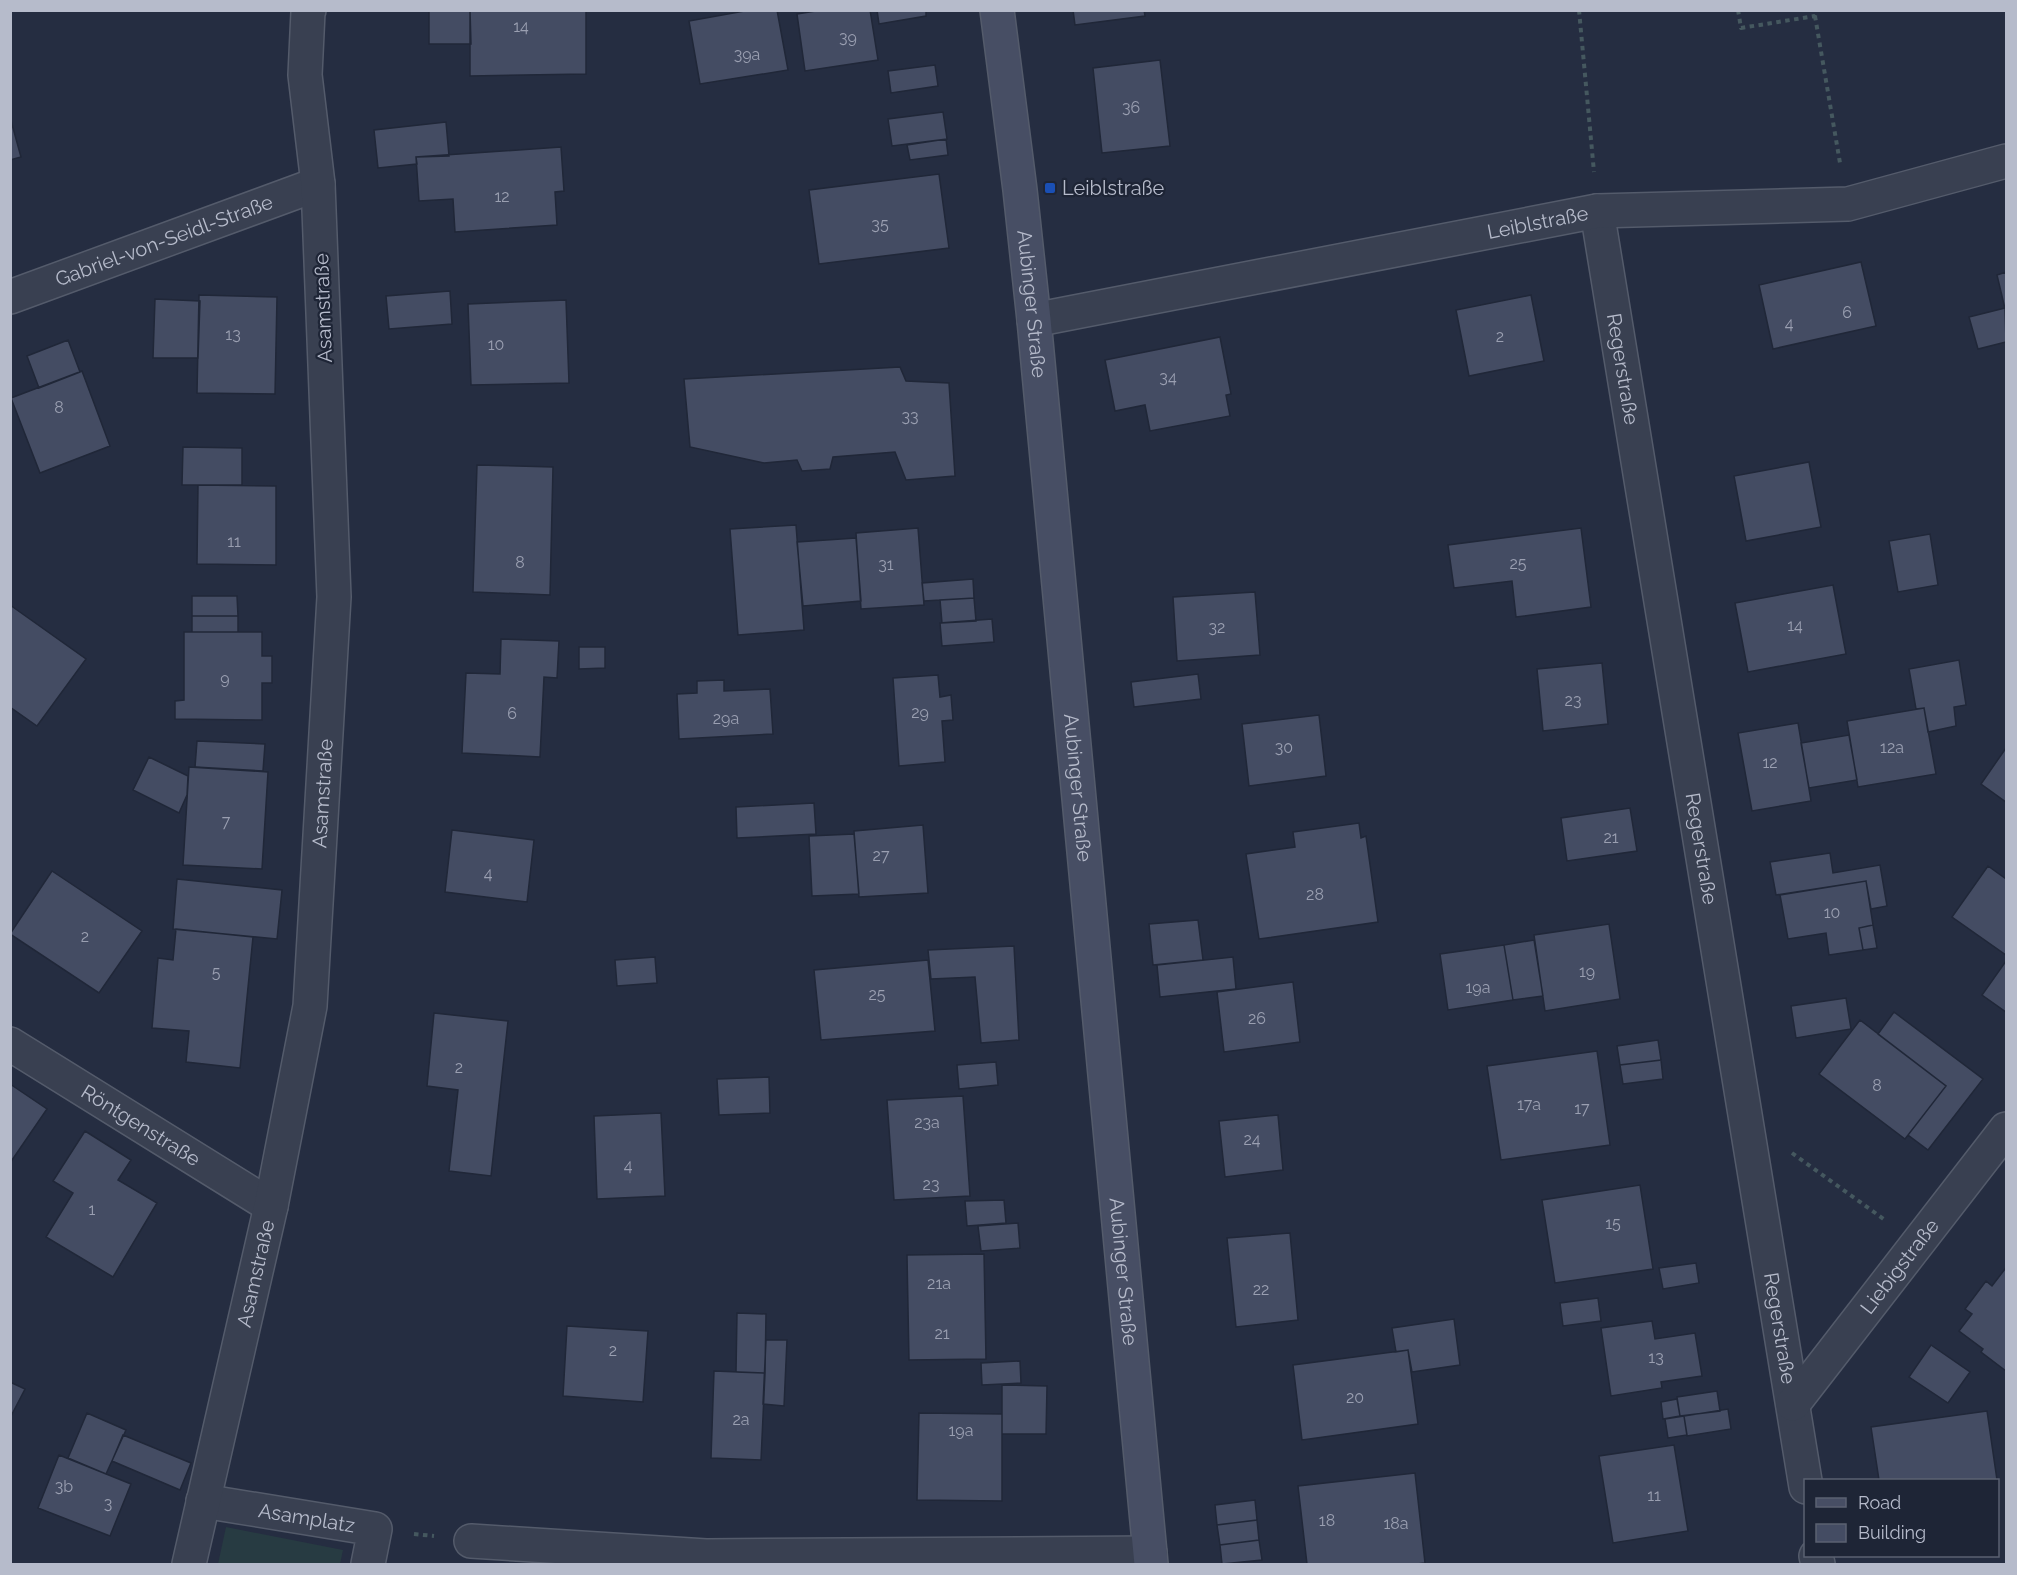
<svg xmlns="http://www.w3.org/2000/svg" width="2017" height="1575" viewBox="0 0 2017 1575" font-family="Raleway,sans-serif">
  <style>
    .green { fill: #273b42 }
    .building { fill: #444c63; stroke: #202738; stroke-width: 1.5 }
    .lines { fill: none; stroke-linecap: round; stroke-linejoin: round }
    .street-casing { stroke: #545b6b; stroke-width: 36 }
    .secondary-casing { stroke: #545b6b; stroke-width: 36 }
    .path { stroke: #45585f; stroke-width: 4; stroke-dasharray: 4.5 4.5; stroke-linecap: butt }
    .street { stroke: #394051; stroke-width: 33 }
    .secondary { stroke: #474e64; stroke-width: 33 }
    .transit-dot { fill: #1a4fb4; stroke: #1e2536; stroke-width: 2 }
    .labels { text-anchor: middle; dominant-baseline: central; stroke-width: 4.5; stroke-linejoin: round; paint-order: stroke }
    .number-label { font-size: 16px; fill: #9a9fb1 }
    .poi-label { font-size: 20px; fill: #b6bbcb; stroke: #1e2536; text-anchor: start }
    .street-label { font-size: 20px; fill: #b6bbcb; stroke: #1e2536 }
  </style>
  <rect width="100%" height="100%" fill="#252d41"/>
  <path class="green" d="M226 1527 343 1550 340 1564H218Z"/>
  <path class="building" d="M429 10H470L471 44H429Z
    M470 10H586V74L470 76Z
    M750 10H777L788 70 700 84 689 21Z
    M822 10H870L878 60 805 71 797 14Z
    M877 10H926V16L879 24Z
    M1073 10H1144L1145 16 1075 25Z
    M1160 60 1170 146 1102 153 1093 68Z
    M935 65 938 86 891 93 888 71Z
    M943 112 947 139 892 146 888 119Z
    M10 117 21 157 10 160Z
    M446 122 449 156 416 157 417 164 378 168 374 130Z
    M946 139 948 155 910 160 907 145Z
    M561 147 564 191 555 192 557 225 455 232 453 199 419 201 416 157Z
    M939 174 949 248 819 264 809 190Z
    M1861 262 1876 326 1773 349 1759 285Z
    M2006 272V313L1997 275Z
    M450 291 452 324 389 329 386 296Z
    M199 295 277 297 275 394 197 393Z
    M1531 295 1544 361 1469 376 1456 310Z
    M155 299 200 301 198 358H153Z
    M566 300 569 383 471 385 468 304Z
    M2005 308 2006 342 1978 349 1969 317Z
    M1220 337 1231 394 1226 395 1230 416 1150 431 1145 405 1115 411 1105 360Z
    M68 340 80 372 39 388 27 356Z
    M900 367 906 381 949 383 955 476 906 480 895 452 833 457 830 469 802 471 797 460 764 463 690 447 684 379Z
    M82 371 110 446 40 473 11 398Z
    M183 447 242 448V485H182Z
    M1809 462 1821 527 1746 541 1734 476Z
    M477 465 553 467 550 595 473 592Z
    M198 485 276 486V565L197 564Z
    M796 525 804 630 738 635 730 529Z
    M918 528 924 605 861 609 856 533Z
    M1581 528 1591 607 1516 617 1512 581 1454 588 1448 545Z
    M1930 534 1938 585 1898 592 1889 541Z
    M856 538 861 601 803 606 797 542Z
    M973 579 974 598 924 601 922 583Z
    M1833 585 1846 654 1748 672 1735 603Z
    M1255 592 1260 655 1177 661 1173 597Z
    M192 596H237L238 616H192Z
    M974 598 976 621 942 623 940 600Z
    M10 605 86 659 37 726 10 707Z
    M192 616H238V632H192Z
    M992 619 994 642 942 646 940 623Z
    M184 632H262V656H272V683H262V720L175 719V701L184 700Z
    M501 639 559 641 557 678 544 677 540 757 462 753 466 673 500 674Z
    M579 647H605V668L579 669Z
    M1959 660 1966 705 1954 707 1956 726 1928 732 1924 708 1916 709 1909 669Z
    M1602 663 1608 724 1543 731 1537 669Z
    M1198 674 1201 699 1134 707 1131 682Z
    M938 675 940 697 951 695 953 720 942 721 945 762 899 766 893 678Z
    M724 680V691L770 689 773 734 679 739 677 694 697 693V681Z
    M1924 708 1936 774 1858 787 1847 721Z
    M1319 715 1326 776 1249 786 1242 724Z
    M1798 723 1811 801 1752 811 1738 733Z
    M1849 735 1857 780 1809 788 1801 743Z
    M197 741 265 744 263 771 195 767Z
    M2006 748V802L1981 784Z
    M149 757 188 776 187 795 179 813 133 790Z
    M189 767 268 772 262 869 183 865Z
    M814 803 816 834 737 838 736 807Z
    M1630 808 1637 851 1567 861 1561 818Z
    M1359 823 1361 838 1366 836 1378 922 1259 939 1246 854 1295 847 1293 832Z
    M923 825 928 893 859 897 854 831Z
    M452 830 534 840 527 902 445 892Z
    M854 834 859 894 812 896 809 836Z
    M1830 853 1833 873 1880 865 1887 906 1871 909 1866 881 1776 895 1770 862Z
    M1988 866 2006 879V955L1952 917Z
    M52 871 142 931 99 993 10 934Z
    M177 879 282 890 277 939 173 929Z
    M1866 881 1873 925 1859 928 1863 950 1829 955 1826 933 1788 939 1780 895Z
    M1198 920 1203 960 1153 965 1149 924Z
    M1609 924 1620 999 1545 1011 1534 935Z
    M1873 925 1877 948 1863 950 1859 928Z
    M176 929 253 937 240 1068 186 1062 189 1031 152 1028 158 958 173 960Z
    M1534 940 1543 996 1513 1000 1504 945Z
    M1504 945 1513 1000 1448 1010 1440 954Z
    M1014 946 1019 1040 981 1043 975 977 931 979 928 950Z
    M655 957 657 983 617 986 615 960Z
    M1233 957 1236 989 1160 997 1157 965Z
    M928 960 935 1031 821 1040 814 970Z
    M2006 961V1012L1982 995Z
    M1293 982 1300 1042 1224 1052 1217 992Z
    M1846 998 1851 1029 1796 1038 1791 1006Z
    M1894 1012 1983 1079 1928 1150 1908 1135 1946 1086 1878 1034Z
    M434 1013 508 1021 491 1176 449 1171 458 1090 427 1086Z
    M1860 1020 1946 1086 1905 1139 1819 1074Z
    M1658 1040 1661 1060 1620 1065 1617 1046Z
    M1597 1051 1610 1145 1501 1160 1487 1066Z
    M1661 1060 1663 1079 1623 1084 1620 1065Z
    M996 1062 998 1085 959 1089 957 1065Z
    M769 1077 770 1113 719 1115 717 1079Z
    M10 1084 47 1109 10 1163Z
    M963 1096 970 1196 894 1200 887 1100Z
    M661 1113 665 1196 597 1199 594 1116Z
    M1278 1115 1283 1170 1225 1177 1219 1121Z
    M85 1131 131 1160 118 1180 157 1203 113 1277 46 1237 73 1193 53 1181Z
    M1640 1185 1653 1269 1555 1283 1542 1200Z
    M1004 1200 1006 1223 967 1226 965 1201Z
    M1018 1223 1020 1248 981 1251 978 1226Z
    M1290 1233 1298 1320 1236 1327 1227 1238Z
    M984 1254 986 1359 909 1360 907 1255Z
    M1696 1263 1699 1283 1663 1289 1659 1268Z
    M2005 1269 2006 1270V1371L1981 1352 1983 1349 1959 1331 1972 1314 1965 1309 1986 1281 1992 1286Z
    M1598 1298 1601 1321 1563 1326 1560 1303Z
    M737 1313 766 1314 765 1373 736 1372Z
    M1454 1319 1460 1365 1412 1372 1408 1350 1396 1352 1392 1328Z
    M1652 1321 1655 1339 1695 1333 1702 1376 1661 1382 1662 1388 1611 1396 1601 1328Z
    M567 1326 648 1331 643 1402 563 1396Z
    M766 1340H787L784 1406 763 1404Z
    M1931 1345 1970 1372 1948 1403 1909 1377Z
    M1408 1350 1418 1424 1302 1440 1293 1365Z
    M1020 1361 1021 1383 982 1385 981 1363Z
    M714 1371 765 1373 761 1460 711 1458Z
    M10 1382 25 1389 10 1418Z
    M1002 1385 1047 1386 1046 1434H1002Z
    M1717 1391 1720 1411 1680 1416 1677 1397Z
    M1677 1399 1680 1416 1663 1419 1661 1402Z
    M1728 1409 1731 1429 1687 1436 1684 1416Z
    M1987 1411 1997 1480H1879L1871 1427Z
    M87 1413 126 1430 106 1474 68 1458Z
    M919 1413 1002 1414V1501L917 1500Z
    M1684 1416 1687 1435 1668 1438 1665 1419Z
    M123 1435 191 1463 180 1490 112 1461Z
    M1674 1445 1688 1531 1613 1543 1599 1456Z
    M59 1455 131 1484 110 1536 38 1508Z
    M1415 1473 1425 1563 1417 1564H1307L1298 1486Z
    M1255 1500 1257 1520 1217 1525 1215 1505Z
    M1257 1520 1259 1540 1220 1545 1217 1525Z
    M1259 1540 1262 1560 1222 1564 1220 1545Z"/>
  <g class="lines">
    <g class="street-casing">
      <g id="street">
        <path id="s1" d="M1597 211 1806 1487"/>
        <path id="s2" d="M10 297 318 184"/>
        <path id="s3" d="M1034 320 1597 211 1848 204 2006 161"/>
        <path id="s4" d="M10 1044 271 1206"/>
        <path id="s5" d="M1793 1404 2006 1129"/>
        <path id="s6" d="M203 1501 375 1529 368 1564"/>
        <path d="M471 1541 706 1556 1150 1553"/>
        <path d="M1816 1556 1818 1564"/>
        <path id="s7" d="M189 1564 271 1206 310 1006 334 597 318 184 305 75 308 12 309 10"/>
      </g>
    </g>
    <g class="secondary-casing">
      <g id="secondary">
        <path id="s8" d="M997 10 1020 190 1034 320 1151 1564"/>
      </g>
    </g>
    <path class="path" d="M1579 10 1594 172
      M1738 10 1741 28 1815 16 1818 10
      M1815 16 1840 163
      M1792 1153 1885 1220
      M414 1534 434 1536"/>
    <use href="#street" class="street"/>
    <use href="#secondary" class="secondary"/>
  </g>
  <rect class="transit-dot" x="1044" y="182" width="12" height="12" rx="3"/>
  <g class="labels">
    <g class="number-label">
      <text x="521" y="26">14</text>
      <text x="848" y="37">39</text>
      <text x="747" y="54">39a</text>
      <text x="1131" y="107">36</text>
      <text x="502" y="196">12</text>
      <text x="880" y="224">35</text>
      <text x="1847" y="312">6</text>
      <text x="1789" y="323">4</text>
      <text x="233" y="334">13</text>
      <text x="1500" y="336">2</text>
      <text x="496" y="344">10</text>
      <text x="1168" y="377">34</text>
      <text x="59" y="407">8</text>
      <text x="910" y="416">33</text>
      <text x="234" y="541">11</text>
      <text x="520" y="562">8</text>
      <text x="1518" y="563">25</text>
      <text x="886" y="564">31</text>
      <text x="1795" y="625">14</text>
      <text x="1217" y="627">32</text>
      <text x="225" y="678">9</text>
      <text x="1573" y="700">23</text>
      <text x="920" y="712">29</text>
      <text x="512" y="713">6</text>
      <text x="726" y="718">29a</text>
      <text x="1284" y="747">30</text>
      <text x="1892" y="747">12a</text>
      <text x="1770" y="762">12</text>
      <text x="226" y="821">7</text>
      <text x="1611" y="837">21</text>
      <text x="881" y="855">27</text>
      <text x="488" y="873">4</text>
      <text x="1315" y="894">28</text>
      <text x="1832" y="912">10</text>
      <text x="85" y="936">2</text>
      <text x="1587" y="971">19</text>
      <text x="216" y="972">5</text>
      <text x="1478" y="987">19a</text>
      <text x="877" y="994">25</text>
      <text x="1257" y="1018">26</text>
      <text x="459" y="1067">2</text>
      <text x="1877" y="1085">8</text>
      <text x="1529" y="1104">17a</text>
      <text x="1582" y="1108">17</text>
      <text x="927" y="1122">23a</text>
      <text x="1252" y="1139">24</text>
      <text x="628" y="1165">4</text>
      <text x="931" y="1184">23</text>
      <text x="92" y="1209">1</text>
      <text x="1613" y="1223">15</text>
      <text x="939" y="1283">21a</text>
      <text x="1261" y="1289">22</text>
      <text x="942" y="1333">21</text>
      <text x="613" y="1350">2</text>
      <text x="1656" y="1357">13</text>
      <text x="1355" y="1397">20</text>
      <text x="741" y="1419">2a</text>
      <text x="961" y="1430">19a</text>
      <text x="64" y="1486">3b</text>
      <text x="1654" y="1495">11</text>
      <text x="108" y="1503">3</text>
      <text x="1327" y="1520">18</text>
      <text x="1396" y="1523">18a</text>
    </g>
    <g class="poi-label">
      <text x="1062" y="188">Leiblstraße</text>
    </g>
    <g class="street-label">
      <text stroke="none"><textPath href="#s3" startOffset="513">Leiblstraße</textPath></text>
      <text stroke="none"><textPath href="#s2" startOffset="164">Gabriel-von-Seidl-Straße</textPath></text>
      <text stroke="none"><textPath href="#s8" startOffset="296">Aubinger Straße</textPath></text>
      <text transform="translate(323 308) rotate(-92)">Asamstraße</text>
      <text stroke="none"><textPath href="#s1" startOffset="160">Regerstraße</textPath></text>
      <text stroke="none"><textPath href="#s8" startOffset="782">Aubinger Straße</textPath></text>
      <text stroke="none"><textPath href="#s7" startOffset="784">Asamstraße</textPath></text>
      <text stroke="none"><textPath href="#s1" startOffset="646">Regerstraße</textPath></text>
      <text stroke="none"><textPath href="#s4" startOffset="154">Röntgenstraße</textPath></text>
      <text stroke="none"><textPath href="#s5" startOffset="174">Liebigstraße</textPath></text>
      <text stroke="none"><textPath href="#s8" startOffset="1268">Aubinger Straße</textPath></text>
      <text stroke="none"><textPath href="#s7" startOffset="298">Asamstraße</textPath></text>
      <text stroke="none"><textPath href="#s1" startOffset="1132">Regerstraße</textPath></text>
      <text stroke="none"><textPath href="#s6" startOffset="105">Asamplatz</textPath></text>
    </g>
  </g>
  <rect width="2017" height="1575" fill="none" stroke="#b6bbcb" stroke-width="24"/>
  <rect x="1804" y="1479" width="195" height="78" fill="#1e2536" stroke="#5b6172" stroke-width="1.5"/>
  <rect x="1816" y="1498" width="30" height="9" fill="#474e64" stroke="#5b6172" stroke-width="1.5"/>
  <text x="1858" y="1509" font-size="18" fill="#b6bbcb">Road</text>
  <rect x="1816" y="1524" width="30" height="18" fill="#444c63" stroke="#5b6172" stroke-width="1.5"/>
  <text x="1858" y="1539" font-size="18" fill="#b6bbcb">Building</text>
</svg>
